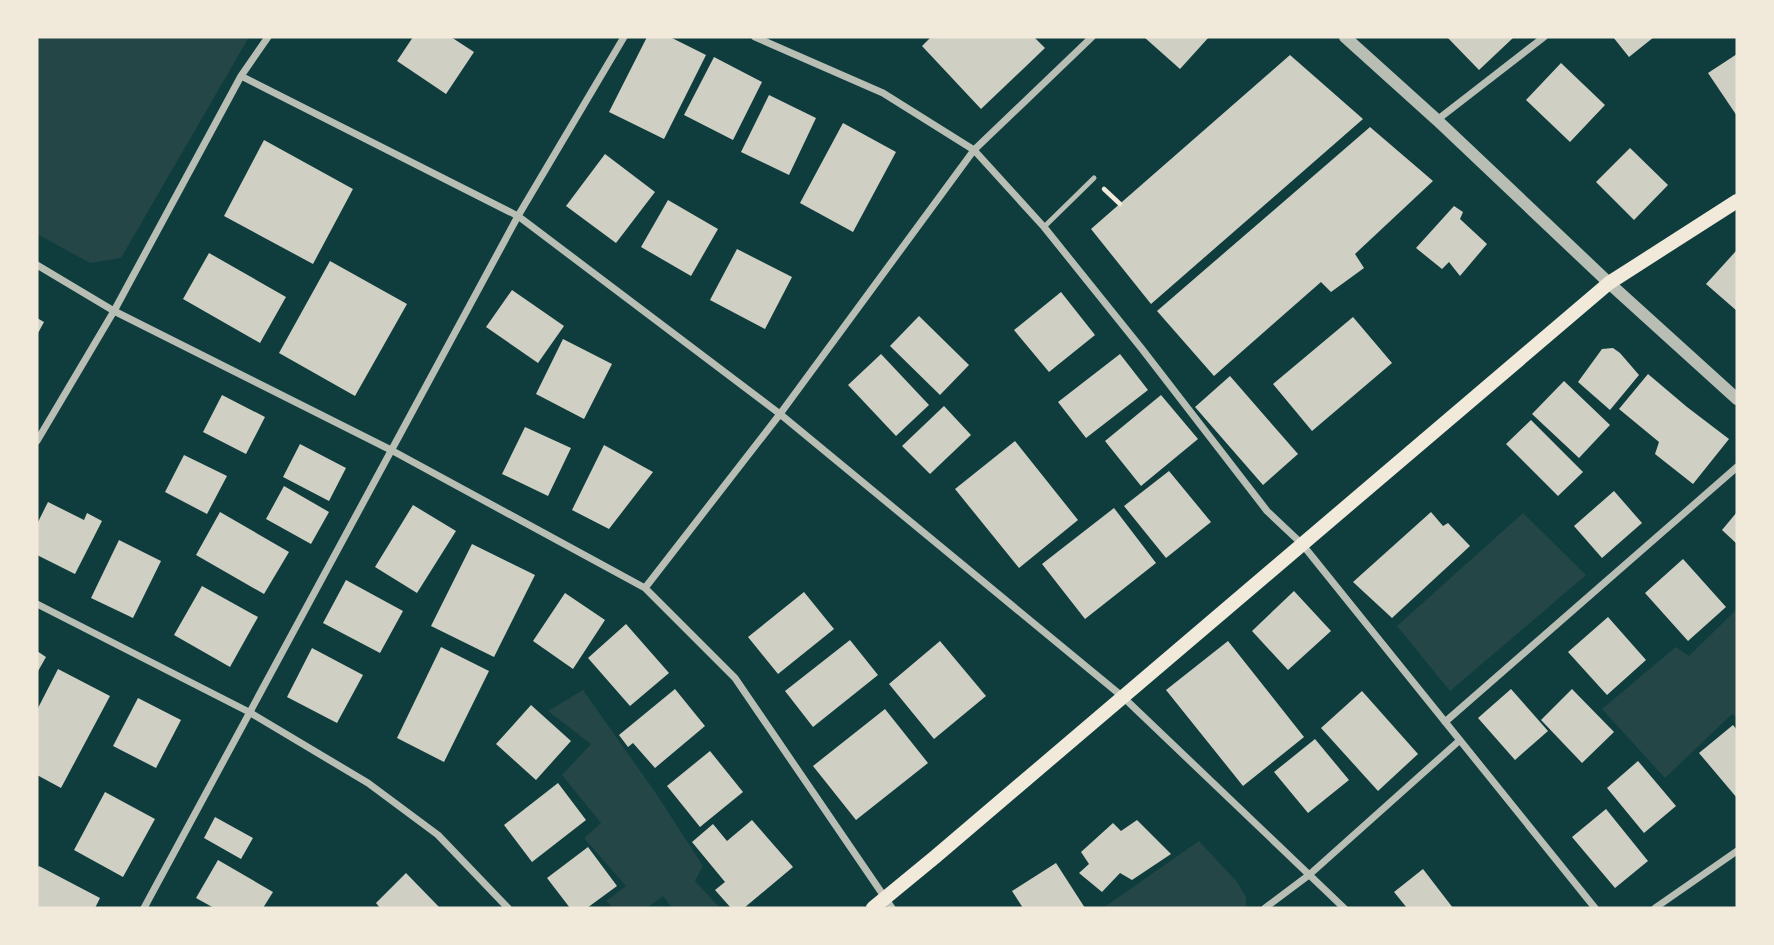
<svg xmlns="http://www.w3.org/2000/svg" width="1774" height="945" viewBox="0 0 1774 945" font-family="Montserrat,sans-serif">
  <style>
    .green { fill: #244646 }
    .building { fill: #cfcfc3 }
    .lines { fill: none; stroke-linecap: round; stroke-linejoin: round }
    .path { stroke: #f1e9da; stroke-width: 4.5 }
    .service { stroke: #b8beb3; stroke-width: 5 }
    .minor { stroke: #b8beb3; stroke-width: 7 }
    .tertiary { stroke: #b8beb3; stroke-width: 12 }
    .secondary { stroke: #f1e9da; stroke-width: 14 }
  </style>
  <rect width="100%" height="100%" fill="#0f3d3e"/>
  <path class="green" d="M42 37H249L121 258 90 263 37 234V41Z
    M1523 513 1586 575 1450 691 1397 626Z
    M1737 609V718L1732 714 1665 778 1602 709 1676 647 1689 656Z
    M583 690 655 792 703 866 695 881 720 908H672L663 896 647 908H613L606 901 626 886 584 838 601 823 562 775 591 744 548 711Z
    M1199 841 1237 882 1246 897V908H1103Z"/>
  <path class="building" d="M413 37H451L474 52 446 94 397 61Z
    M647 37H670L706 55 664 139 609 112Z
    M931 37H1034L1045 48 981 109 922 46Z
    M1144 37H1209L1180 69Z
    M1447 37H1514L1479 70Z
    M1613 37H1654L1629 57Z
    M1737 54V116L1708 73Z
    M1290 55 1363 119 1151 304 1091 229Z
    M714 57 762 82 733 140 684 115Z
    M1561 63 1605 105 1570 142 1526 100Z
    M769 95 816 118 789 175 741 152Z
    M843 123 896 152 853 232 800 203Z
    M1370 127 1433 181 1355 254 1364 268 1331 292 1321 282 1214 376 1157 311Z
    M264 140 353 189 313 264 224 216Z
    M1630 148 1668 185 1634 220 1596 182Z
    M605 154 655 192 616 243 566 206Z
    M668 200 718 229 691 276 641 247Z
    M1454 206 1463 212 1460 219 1487 244 1460 276 1449 262 1442 269 1416 248Z
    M737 249 792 277 765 329 710 300Z
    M1736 251 1737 252V311L1706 284Z
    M209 253 286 297 260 343 183 299Z
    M330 261 407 304 355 396 279 353Z
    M512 290 564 326 538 363 486 327Z
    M1061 292 1095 335 1049 372 1014 330Z
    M919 316 969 365 940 395 890 346Z
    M1353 317 1392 363 1312 431 1273 384Z
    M37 318 44 322 37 335Z
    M563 339 612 364 584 419 536 394Z
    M1613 348 1620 353 1639 375 1610 410 1578 382 1602 349Z
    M881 354 929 405 896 436 848 385Z
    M1120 354 1148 390 1086 438 1058 402Z
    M1648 374 1687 407 1729 439 1693 484 1655 454 1659 442 1619 409Z
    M1230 376 1298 454 1263 485 1195 407Z
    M1564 381 1610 425 1579 458 1532 414Z
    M222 395 265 417 246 454 203 432Z
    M1161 395 1198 439 1141 486 1105 441Z
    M944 406 971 435 930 474 902 446Z
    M1531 420 1583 472 1558 496 1506 444Z
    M525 427 571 448 548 496 502 474Z
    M1015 441 1078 520 1019 568 955 489Z
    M300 444 346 468 329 501 283 477Z
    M604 445 653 472 609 529 572 510Z
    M184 455 227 476 207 514 165 492Z
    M1169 471 1211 522 1166 558 1124 506Z
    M284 486 329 512 311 544 266 519Z
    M1614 491 1642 523 1602 558 1574 526Z
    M48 502 84 520 87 513 102 521 75 574 37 555V524Z
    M413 505 456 531 417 593 375 567Z
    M1114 508 1156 563 1085 619 1042 564Z
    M220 512 289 552 264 594 196 555Z
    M1431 512 1443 526 1448 523 1470 546 1392 618 1353 582Z
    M1737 512V544L1722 530Z
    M119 540 161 561 133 618 91 598Z
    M472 544 535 575 494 657 431 626Z
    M1683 559 1726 607 1688 641 1645 593Z
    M346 580 403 611 380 653 323 623Z
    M202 586 258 617 230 667 174 635Z
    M1294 591 1331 631 1288 670 1252 631Z
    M804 592 834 629 778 674 748 637Z
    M565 593 605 620 573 669 533 641Z
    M1608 617 1646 660 1607 695 1568 652Z
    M626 624 669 673 630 706 588 658Z
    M850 640 878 675 813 727 785 691Z
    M940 641 986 696 934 739 889 684Z
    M1228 641 1304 737 1243 786 1166 690Z
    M441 647 489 671 444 762 397 738Z
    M312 648 363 675 337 723 287 697Z
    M37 651 46 657 37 673Z
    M58 669 110 696 61 788 37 775V710Z
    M675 689 705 726 655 768 633 743 628 747 619 735Z
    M1511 689 1548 731 1515 760 1478 718Z
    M1572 689 1614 732 1582 763 1541 720Z
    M1362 691 1418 754 1378 791 1321 728Z
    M138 698 181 720 156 768 113 746Z
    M531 705 571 741 536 780 496 744Z
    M885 709 928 763 856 820 813 766Z
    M1733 725 1737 730V798L1699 753Z
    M1315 739 1349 780 1308 813 1274 772Z
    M710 751 743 792 700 827 667 786Z
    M1638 761 1676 806 1644 833 1607 788Z
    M558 783 586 820 532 862 504 825Z
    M105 792 155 819 123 877 74 850Z
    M1606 809 1648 861 1615 888 1572 837Z
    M215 817 253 838 241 859 204 838Z
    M752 820 793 867 744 908H731L715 890 725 882 692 842 713 824 727 841Z
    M1137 820 1171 854 1132 880 1120 873 1102 892 1079 873 1089 864 1081 852 1113 823 1121 831Z
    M588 847 617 886 587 908H570L547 878Z
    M218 860 273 892 263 908H214L196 898Z
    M1056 863 1085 908H1023L1012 891Z
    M39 866 100 898 95 908H37V869Z
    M1423 869 1453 908H1407L1394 892Z
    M406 873 440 908H380L376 903Z"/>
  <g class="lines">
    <path class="path" d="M1104 189 1120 204"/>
    <path class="service" d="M1044 227 1094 178"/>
    <path class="minor" d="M755 37 883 93 974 150 1044 227 1142 349 1267 511 1302 544 1595 908
      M241 76 518 216 780 414 1123 697 1344 908
      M1437 120 1544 37
      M37 265 114 311 391 450 645 588 735 678 892 908
      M37 441 114 311 241 76 268 37
      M645 588 780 414 974 150 1092 37
      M37 604 249 712 368 783 438 835 508 908
      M1445 722 1737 467
      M144 908 518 216 624 37
      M1265 908 1309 875 1460 740
      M1655 908 1737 851"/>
    <path class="tertiary" d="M1345 37 1437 120 1609 283 1737 399"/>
    <path class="secondary" d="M873 908 935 857 1609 283 1737 201"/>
  </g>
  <rect width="1774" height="945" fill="none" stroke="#f1e9da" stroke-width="77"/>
</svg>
